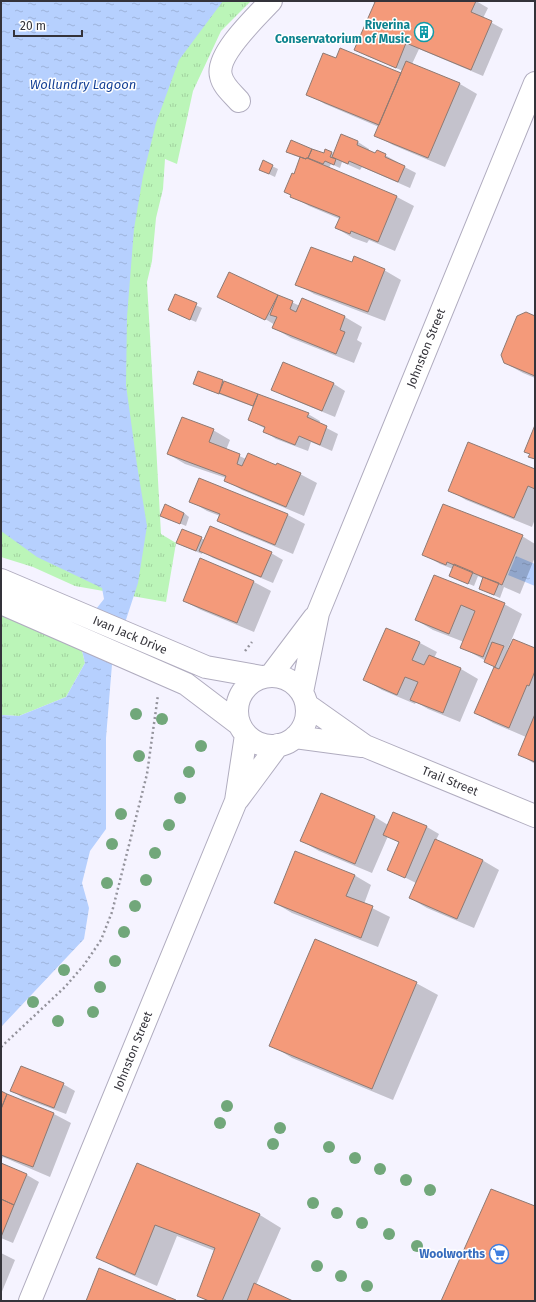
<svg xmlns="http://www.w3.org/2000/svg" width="536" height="1302" viewBox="0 0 536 1302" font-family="'Fira Sans',sans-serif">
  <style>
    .park { fill: url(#park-tufts) }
    .water { fill: url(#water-ripples) }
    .shadow { fill: #0003 }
    .building { fill: #f49a7a; stroke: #8e7a73 }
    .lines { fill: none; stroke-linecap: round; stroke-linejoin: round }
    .minor-casing { stroke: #b0acbf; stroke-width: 24 }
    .path { stroke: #94939c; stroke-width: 2.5; stroke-dasharray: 2 3; stroke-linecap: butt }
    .minor { stroke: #fff; stroke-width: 22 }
    .tree { fill: #71a77a }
    .labels { text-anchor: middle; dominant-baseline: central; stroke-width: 3; stroke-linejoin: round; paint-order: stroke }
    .culture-label { font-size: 12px; font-weight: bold; fill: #0d838f; stroke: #fff; text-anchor: end }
    .street-label { font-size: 12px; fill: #34333a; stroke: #fff }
    .shop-label { font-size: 12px; font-weight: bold; fill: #366cbe; stroke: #fff; text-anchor: end }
    .water-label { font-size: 13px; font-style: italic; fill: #154196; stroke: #fff }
  </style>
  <defs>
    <pattern id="park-tufts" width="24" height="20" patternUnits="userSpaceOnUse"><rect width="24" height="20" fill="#bbf5b8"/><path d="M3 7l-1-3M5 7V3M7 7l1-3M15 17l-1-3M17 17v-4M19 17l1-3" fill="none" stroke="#a1d29f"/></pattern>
    <pattern id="water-ripples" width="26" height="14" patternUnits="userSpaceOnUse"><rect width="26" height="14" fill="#b6d0fe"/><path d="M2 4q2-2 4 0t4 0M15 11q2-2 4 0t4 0" fill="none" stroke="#9db3da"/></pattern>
  </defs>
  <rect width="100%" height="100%" fill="#f5f3ff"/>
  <path class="park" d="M1 1H251L221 31 193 91 177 164 165 159 163 189 156 218 152 261 147 282 161 534 176 543 166 602 75 586 33 567 1 557Z
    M1 603 79 638 85 663 66 697 19 716 1 715Z"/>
  <path class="water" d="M1 1H223L179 60 156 123 143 176 134 229 127 317 126 385 137 465 147 526 138 583 122 632 113 652 106 738V829L90 851 82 883 89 908 84 939 1 1027V715L19 716 66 697 85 663 79 638 89 618 104 599 102 588 37 557 1 531Z
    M516 556 535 564V586L508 575Z"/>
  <path class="shadow" d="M371 1H476L488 8 483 18 503 29 483 76 419 49 412 64 460 84 477 94 445 167 393 145 376 136 379 127 325 104 308 94 336 59 401 74 403 71 367 56 356 49 375 3Z
    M358 142 369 149V151L376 154 385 155 397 162V163L416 173 410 188 362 167 360 170 342 162 340 168 331 164 329 168 397 197 414 206 395 251 369 240 367 243 353 238 336 228 340 219 309 206 285 192 294 175 301 158 293 155H324L326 151 334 154Z
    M272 166 278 169 275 177 260 170Z
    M319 250 353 263 384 270 401 280 385 321 314 294 297 284Z
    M229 273 300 306 302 300 345 317 362 327 357 340 362 343 354 363 291 338 274 328 275 325 262 317 261 318 218 297Z
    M176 296 202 308 196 322 175 313Z
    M535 317V378L523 373 505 363Z
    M283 363 334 384 345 391 335 417 284 396 273 389Z
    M199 372 308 414 320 421 319 424 338 434 332 451 311 442 308 451 276 439 265 432 266 429 249 420 254 407 200 387 195 384Z
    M213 430 230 440 226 450 246 459 277 466 300 474 317 483 304 516 242 490 225 480 226 478 185 464 168 454Z
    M535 470V519L532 527 466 500 449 490Z
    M199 479 288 515 305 524 293 554 235 530 218 520 220 516 207 511 190 501Z
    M184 513 189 517 186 526 167 518Z
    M182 530 205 540 271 553 283 560 273 583 213 558 203 552 202 554 183 546Z
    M522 536 535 544V557L520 594 504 587 500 598 486 592 484 579 478 576 474 586 450 576 453 569 440 564 423 554Z
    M201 560 254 582 271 591 254 632 201 610 184 601Z
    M434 576 504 604 522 614 507 651 535 650V764L519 754 526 737 493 723 476 713 495 666 461 647 464 642 433 630 416 620Z
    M420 643 437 652 434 658 461 669 478 679 460 722 428 709 416 702 415 704 382 690 365 680Z
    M321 795 375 817 388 825 393 813 427 827 439 834 436 840 482 860 499 870 474 928 427 908 410 898 416 883 388 869 400 843 388 836 372 873 319 851 302 841Z
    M354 875 371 885 364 904 390 917 378 947 292 913 275 903Z
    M416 983 438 995 393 1100 292 1058 271 1045Z
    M63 1084 75 1091 66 1114 23 1098 12 1091Z
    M1 1093 54 1114 71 1123 50 1177 3 1157 1 1161Z
    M1 1164 27 1175 39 1182 13 1243 1 1238Z
    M138 1165 260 1215 281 1228 256 1285 290 1301H208L198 1295 215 1251 177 1236 157 1286 118 1269 97 1257Z
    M1 1253 15 1260 1 1294Z"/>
  <path class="building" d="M373 1H476L471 12 492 21 471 70 406 43 396 68 354 50 375 2Z
    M340 48 401 73 379 125 306 95 323 53 336 58Z
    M406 61 460 83 428 158 374 136Z
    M341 134 358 141 357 145 375 153 377 150 386 154 385 157 405 166 398 182 349 161 348 164 332 157Z
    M291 140 312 149 308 158H306V159L286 152Z
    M312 149 324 153 325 149 332 152 330 157 336 159 334 165 325 161 323 164 308 158Z
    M300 157 306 159 307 158 397 196 378 242 351 231 350 234 335 228 340 217 290 197 291 195 284 192 292 173 294 174Z
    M263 160 273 165 269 174 259 170Z
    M311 247 352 262 354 256 385 269 368 312 295 285Z
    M229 272 278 295 265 320 217 297Z
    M175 294 197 303 190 320 168 310Z
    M278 295 293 301 290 309 296 312 302 298 345 316 340 330 345 332 336 354 272 328 277 317 270 315Z
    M526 312 535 316V376L504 363 501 355 517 316Z
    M283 362 334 383 322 411 271 390Z
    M198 371 223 380 219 394 193 384Z
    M224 381 258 394 253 406 219 393Z
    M258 394 309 413 307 417 327 426 320 445 299 436 295 445 263 432 265 427 248 420Z
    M182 417 214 429 209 442 240 454 237 464 242 466 248 453 276 465 277 463 301 473 286 507 224 481 226 476 167 454Z
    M535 425V459L528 457 530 454 524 452Z
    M468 442 535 469V489L528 486 514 518 448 491Z
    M199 478 288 514 275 545 217 521 220 514 189 502Z
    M165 504 184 513 180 524 160 516Z
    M443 504 523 535 502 585 447 562 446 565 422 555Z
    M210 526 272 552 261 577 199 551Z
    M182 529 202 537 196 551 176 543Z
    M200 558 254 581 237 623 183 601Z
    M454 564 473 572 468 584 449 576Z
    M434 575 505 603 483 657 460 648 475 611 461 605 449 634 415 620Z
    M483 577 499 583 494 595 479 589Z
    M386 628 420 642 412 660 424 665 429 655 461 668 443 713 410 700 418 682 405 677 397 695 363 680Z
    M513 639 535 648V671L529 686 527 685 509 728 474 713 494 667 499 669Z
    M492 642 504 646 495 667 484 662Z
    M535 714V762L518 755Z
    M321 793 375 816 355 864 300 841Z
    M393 812 427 826 405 878 387 870 399 842 383 835Z
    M435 839 483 860 457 919 409 898Z
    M295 851 355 875 346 896 373 906 361 938 274 903Z
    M315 939 417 982 372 1089 269 1046Z
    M21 1066 64 1083 54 1108 10 1091Z
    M1 1091 7 1094 1 1109Z
    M7 1094 54 1113 33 1167 1 1155V1109Z
    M1 1163 27 1174 14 1205 1 1199Z
    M137 1163 260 1214 222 1301H209L197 1296 215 1248 155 1225 135 1275 96 1258Z
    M491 1189 535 1206V1301H441Z
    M1 1199 14 1205 1 1237Z
    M99 1268 176 1300V1301H86Z
    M254 1283 293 1301H247Z"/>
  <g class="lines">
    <g class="minor-casing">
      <path id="minor" d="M239 101C232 93 223 86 221 76 215 55 257 16 271 1
        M1 580 206 667 262 677
        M1 603 186 684 240 725
        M271 675 314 618
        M237 711a35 35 0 1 1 70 0a35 35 0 1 1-70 0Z
        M302 692 318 613 535 83
        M307 705 365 746 535 816
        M295 737 362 746
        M238 799 278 745
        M30 1301 236 801 246 735"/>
    </g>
    <path class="path" d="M245 651 252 642
      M1 1047 65 987 84 965 101 940 112 912 147 774 158 695"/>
    <use href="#minor" class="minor"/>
  </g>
  <g class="tree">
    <circle cx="136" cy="714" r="6"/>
    <circle cx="162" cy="719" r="6"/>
    <circle cx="201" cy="746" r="6"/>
    <circle cx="139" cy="756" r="6"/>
    <circle cx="189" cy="772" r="6"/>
    <circle cx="180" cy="798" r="6"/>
    <circle cx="121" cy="814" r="6"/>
    <circle cx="169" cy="825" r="6"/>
    <circle cx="112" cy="844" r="6"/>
    <circle cx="155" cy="853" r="6"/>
    <circle cx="146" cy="880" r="6"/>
    <circle cx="107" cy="883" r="6"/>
    <circle cx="135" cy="906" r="6"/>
    <circle cx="124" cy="932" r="6"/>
    <circle cx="115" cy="961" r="6"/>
    <circle cx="64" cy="970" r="6"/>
    <circle cx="100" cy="987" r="6"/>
    <circle cx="33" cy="1002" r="6"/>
    <circle cx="93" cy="1012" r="6"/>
    <circle cx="58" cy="1021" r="6"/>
    <circle cx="227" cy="1106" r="6"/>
    <circle cx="220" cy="1123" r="6"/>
    <circle cx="280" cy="1128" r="6"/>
    <circle cx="273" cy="1144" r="6"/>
    <circle cx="329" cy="1147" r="6"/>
    <circle cx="355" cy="1158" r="6"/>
    <circle cx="380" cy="1169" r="6"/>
    <circle cx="406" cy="1180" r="6"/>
    <circle cx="430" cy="1190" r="6"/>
    <circle cx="313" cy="1203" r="6"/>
    <circle cx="337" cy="1213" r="6"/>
    <circle cx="362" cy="1223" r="6"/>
    <circle cx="389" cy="1234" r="6"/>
    <circle cx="417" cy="1246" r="6"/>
    <circle cx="317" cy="1266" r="6"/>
    <circle cx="341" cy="1276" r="6"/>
    <circle cx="367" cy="1286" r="6"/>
  </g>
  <defs>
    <g id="building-ring" transform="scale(1)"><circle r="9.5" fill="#fff" stroke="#0f9aa8" stroke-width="1.5"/><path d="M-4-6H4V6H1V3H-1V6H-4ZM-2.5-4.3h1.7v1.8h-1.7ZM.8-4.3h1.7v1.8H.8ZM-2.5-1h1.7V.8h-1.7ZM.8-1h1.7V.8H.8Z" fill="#0f9aa8"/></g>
    <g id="supermarket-ring" transform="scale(1)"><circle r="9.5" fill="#fff" stroke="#3f7fe0" stroke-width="1.5"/><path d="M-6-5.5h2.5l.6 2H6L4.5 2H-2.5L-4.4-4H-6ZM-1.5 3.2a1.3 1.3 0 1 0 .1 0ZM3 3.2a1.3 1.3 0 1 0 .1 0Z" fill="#3f7fe0"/></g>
  </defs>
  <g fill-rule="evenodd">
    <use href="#building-ring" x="424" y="32"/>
    <use href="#supermarket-ring" x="499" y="1254"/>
  </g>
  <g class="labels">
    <g class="culture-label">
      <text x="410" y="25">Riverina<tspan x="410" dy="14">Conservatorium of Music</tspan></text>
    </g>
    <g class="street-label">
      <text transform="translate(426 348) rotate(-68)">Johnston Street</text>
      <text transform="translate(130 635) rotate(23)">Ivan Jack Drive</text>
      <text transform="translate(450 781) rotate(22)">Trail Street</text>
      <text transform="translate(133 1051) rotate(-68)">Johnston Street</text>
    </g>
    <g class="shop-label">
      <text x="485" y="1254">Woolworths</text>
    </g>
    <g class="water-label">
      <text x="83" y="84">Wollundry Lagoon</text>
    </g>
  </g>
  <rect width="536" height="1302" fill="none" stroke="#34333a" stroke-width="4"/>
  <path d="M14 30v6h68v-6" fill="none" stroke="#34333a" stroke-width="2"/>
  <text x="20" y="30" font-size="12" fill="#34333a" stroke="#ffffff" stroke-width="3" paint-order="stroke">20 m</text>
</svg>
